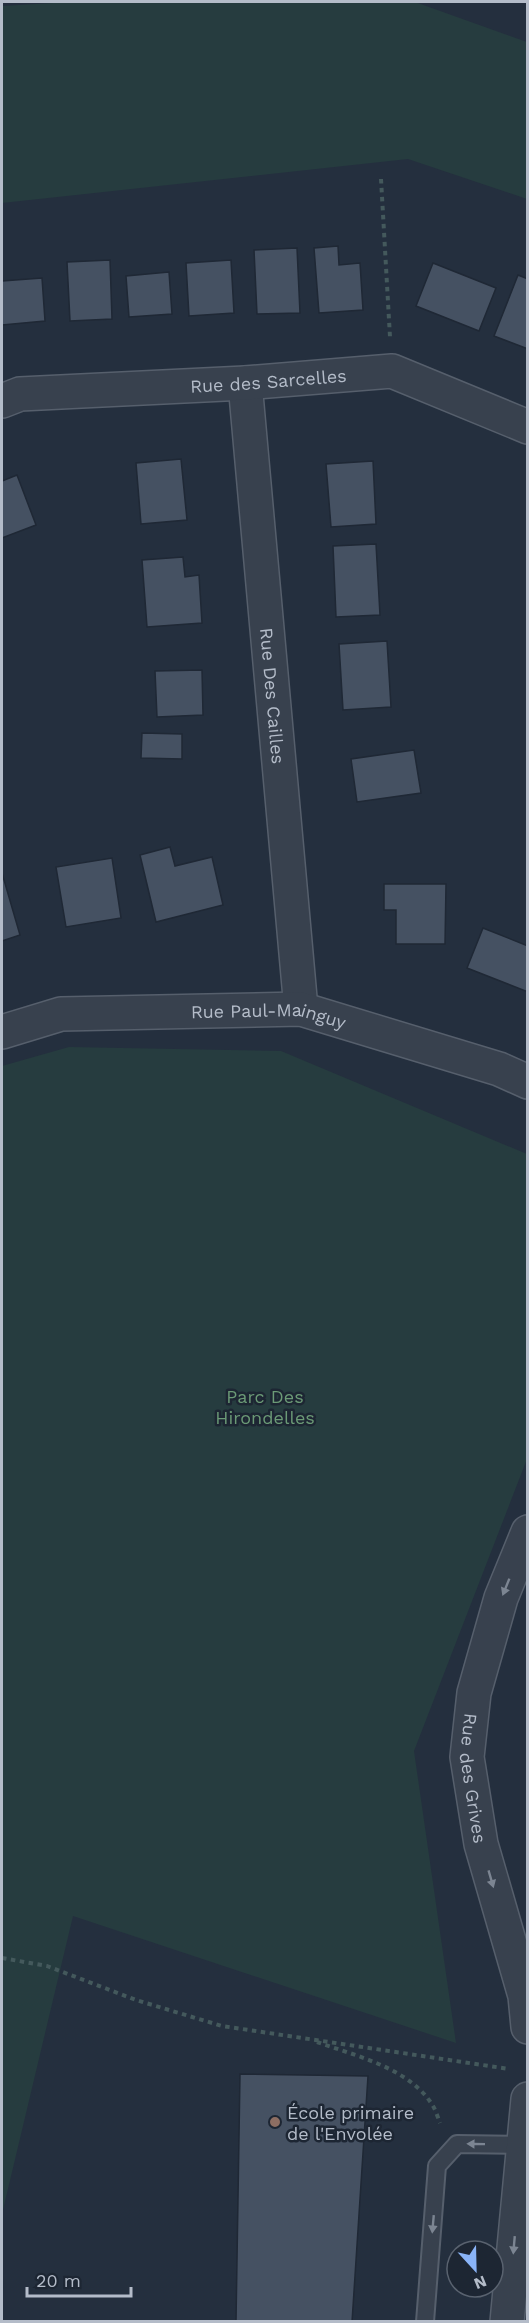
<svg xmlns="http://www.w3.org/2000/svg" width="529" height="2323" viewBox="0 0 529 2323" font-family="'Work Sans',sans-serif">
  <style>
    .green { fill: #263c3f }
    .building { fill: #455162; stroke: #1f2835; stroke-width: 1.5 }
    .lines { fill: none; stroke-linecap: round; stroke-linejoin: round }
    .service-casing { stroke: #565f6c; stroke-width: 20 }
    .minor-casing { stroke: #565f6c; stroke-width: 36 }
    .path { stroke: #44595c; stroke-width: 4; stroke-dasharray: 4.5 4.5; stroke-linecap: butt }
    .service { stroke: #38414e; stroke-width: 16 }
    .minor { stroke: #38414e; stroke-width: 33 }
    .oneway { fill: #7c8592 }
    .education-dot { fill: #8d6e63; stroke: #1d2633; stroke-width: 2 }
    .labels { text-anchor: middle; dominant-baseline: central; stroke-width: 5; stroke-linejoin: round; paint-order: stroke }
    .street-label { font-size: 18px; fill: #b4bcc9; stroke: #1d2633 }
    .park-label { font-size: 18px; fill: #6b9a76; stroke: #1d2633 }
    .poi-label { font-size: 18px; fill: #b4bcc9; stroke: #1d2633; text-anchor: start }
  </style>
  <rect width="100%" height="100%" fill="#242f3e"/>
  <path class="green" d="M70 2H415L527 42V199L408 159 2 203V6Z
    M69 1047 281 1051 527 1154V1459L414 1751 456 2043 73 1916 2 2214V1066Z"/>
  <path class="building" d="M338 246 339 265 360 263 363 310 319 313 314 248Z
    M297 248 300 313 257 314 254 250Z
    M110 260 112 319 70 321 67 262Z
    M231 260 234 313 189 316 186 263Z
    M433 263 496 288 479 331 416 306Z
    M169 272 172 314 129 317 126 276Z
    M518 275 528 279V349L494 336Z
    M42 278 45 321 2 325V281Z
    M181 459 187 520 141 524 136 463Z
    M373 461 376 524 331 527 326 464Z
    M17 475 36 525 2 538V481Z
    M376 544 380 615 336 617 333 546Z
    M183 557 185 577 199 575 202 623 147 627 142 560Z
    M387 641 391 707 343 710 339 644Z
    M202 670 203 715 157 717 155 671Z
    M142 733 182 734V759L141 758Z
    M414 750 421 793 357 802 351 759Z
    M170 847 175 866 212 857 223 905 156 922 140 855Z
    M112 858 121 918 66 927 56 867Z
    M2 873 20 935 2 941Z
    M384 884H446L445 944H396V910H384Z
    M483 928 528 946V992L467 968Z
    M240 2074 368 2076 352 2322H236Z"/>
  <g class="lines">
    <g class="service-casing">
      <path id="service" d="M425 2322 437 2166 457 2144 524 2145"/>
    </g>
    <g class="minor-casing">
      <g id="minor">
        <path id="s1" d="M245 383 301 1009"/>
        <path id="s2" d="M2 401 20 394 245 383 392 371 528 427"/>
        <path id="s3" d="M2 1032 61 1014 301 1009 499 1069 528 1082"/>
        <path id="s4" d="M528 1532 501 1598 474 1693 467 1757 481 1844 525 1996 528 2027"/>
        <path d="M507 2322 528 2099"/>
      </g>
    </g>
    <path class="path" d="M381 179 390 337
      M2 1958 47 1966 136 2000 222 2026 509 2069
      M317 2042C356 2056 410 2068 433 2106 436 2111 438 2118 440 2123"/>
    <use href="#service" class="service"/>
    <use href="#minor" class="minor"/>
  </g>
  <defs><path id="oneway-solid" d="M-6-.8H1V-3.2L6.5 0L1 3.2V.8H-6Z" transform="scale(1.5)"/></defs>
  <g class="oneway">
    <use href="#oneway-solid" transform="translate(506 1587) rotate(112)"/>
    <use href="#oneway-solid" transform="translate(491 1879) rotate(74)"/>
    <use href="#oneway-solid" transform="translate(476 2144) rotate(-179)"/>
    <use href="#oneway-solid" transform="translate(433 2224) rotate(95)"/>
    <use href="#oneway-solid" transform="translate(514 2245) rotate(95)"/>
  </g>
  <circle class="education-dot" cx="275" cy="2122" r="6"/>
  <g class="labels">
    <g class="street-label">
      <text stroke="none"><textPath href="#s2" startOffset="268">Rue des Sarcelles</textPath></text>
      <text stroke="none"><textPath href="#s1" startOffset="314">Rue Des Cailles</textPath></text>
      <text stroke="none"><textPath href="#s3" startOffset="270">Rue Paul-Mainguy</textPath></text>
      <text stroke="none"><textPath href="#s4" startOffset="256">Rue des Grives</textPath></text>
    </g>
    <g class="park-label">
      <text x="265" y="1396">Parc Des<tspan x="265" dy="21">Hirondelles</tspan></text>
    </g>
    <g class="poi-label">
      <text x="287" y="2112">École primaire<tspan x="287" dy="21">de l'Envolée</tspan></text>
    </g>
  </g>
  <rect width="529" height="2323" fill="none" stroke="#b4bcc9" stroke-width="6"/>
  <g transform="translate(475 2269) rotate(158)"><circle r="28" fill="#1d2633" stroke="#59626f" stroke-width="1.5"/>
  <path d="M0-4.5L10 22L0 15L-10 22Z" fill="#8ab4f8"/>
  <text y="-9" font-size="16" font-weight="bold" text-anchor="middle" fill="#b4bcc9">N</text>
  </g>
  <path d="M27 2287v9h104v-9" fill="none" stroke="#b4bcc9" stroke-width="3"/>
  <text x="36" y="2287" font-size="18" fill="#b4bcc9" stroke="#1d2633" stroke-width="4.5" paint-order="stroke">20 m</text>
</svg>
